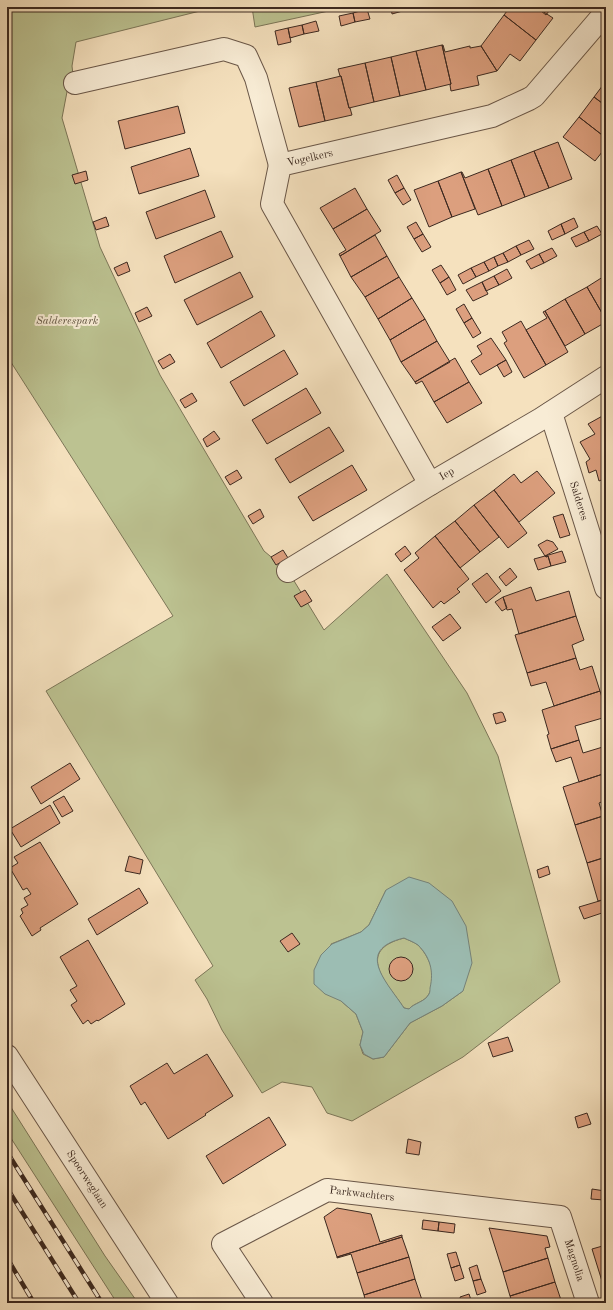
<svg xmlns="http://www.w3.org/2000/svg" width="613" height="1310" viewBox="0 0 613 1310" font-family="'Old Standard TT',serif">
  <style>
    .green { fill: #bcc291; stroke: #7c7658; fill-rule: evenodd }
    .water { fill: #9cbdb3; stroke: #768278; fill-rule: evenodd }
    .building { fill: #dc9f7e; stroke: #3c2920 }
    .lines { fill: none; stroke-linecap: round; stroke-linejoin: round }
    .minor-casing { stroke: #6a5748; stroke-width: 24 }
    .minor { stroke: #f8ecd5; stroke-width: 22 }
    .rail-casing { stroke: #3c2920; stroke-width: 4.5 }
    .rail { stroke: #f8ecd5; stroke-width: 3; stroke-dasharray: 9; stroke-linecap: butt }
    .labels { text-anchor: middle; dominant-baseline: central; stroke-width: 4; stroke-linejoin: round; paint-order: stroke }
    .street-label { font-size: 11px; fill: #3c2920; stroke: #f8ecd5 }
    .park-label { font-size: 11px; font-style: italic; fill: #5c4f3c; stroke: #f8ecd5 }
  </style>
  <rect width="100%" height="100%" fill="#f5e1be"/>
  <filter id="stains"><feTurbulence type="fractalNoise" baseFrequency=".005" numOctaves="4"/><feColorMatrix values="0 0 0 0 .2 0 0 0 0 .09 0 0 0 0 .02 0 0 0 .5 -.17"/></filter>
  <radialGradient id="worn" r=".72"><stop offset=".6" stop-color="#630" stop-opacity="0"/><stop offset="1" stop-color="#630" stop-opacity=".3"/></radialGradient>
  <path class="green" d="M7 7H216L76 42 72 66 73 75 70 76 62 118 100 247 160 375 264 551 288 571 324 630 387 574 467 693 498 756 560 982 463 1057 352 1121 327 1113 312 1087 282 1082 262 1093 222 1030 207 999 195 980 213 966 46 691 173 616 7 356ZM386 890 463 991 442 1006 410 1023 384 1057 373 1059 363 1054 360 1045 363 1032 356 1014 341 1001 331 944 361 932 369 925Z
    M252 7H347L255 27Z
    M404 938C408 940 414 942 418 945 430 957 438 978 429 994 425 1002 414 1003 409 1009L404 1008C387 983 354 951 404 938Z
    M7 1101 105 1256 138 1303H117L7 1132Z"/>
  <path class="water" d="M409 877 429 883 452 901 466 926 472 963 463 991 442 1006 410 1023 384 1057 373 1059 364 1054 360 1045 363 1032 356 1014 341 1001 325 994 314 984V970L321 955 332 944 361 932 369 925 386 890ZM404 938C408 940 414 942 418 945 430 957 434 971 430 988 430 990 430 992 429 994 425 1002 414 1003 409 1009L404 1008C388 983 353 950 404 938Z"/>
  <path class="building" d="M391 7H406V10L392 14Z
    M406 7H421L406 10Z
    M510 7H536L553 18 536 40 504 15Z
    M536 7H552L546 15Z
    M367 9 370 19 355 22 353 13Z
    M353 13 355 22 341 26 339 16Z
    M504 15 536 40 520 61 510 54 497 71 481 46Z
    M316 21 319 31 304 34 302 25Z
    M302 25 304 34 290 38 288 28Z
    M288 28 291 42 278 45 275 31Z
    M442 45H443L445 52 470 46V48L481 46 497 71 477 76 479 85 451 91 450 85 451 84Z
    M442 45 451 84 426 90 416 51Z
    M416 51 426 90 400 96 391 57Z
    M391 57 400 96 374 102 365 63Z
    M365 63 374 102 349 108 341 76H340L338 69Z
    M341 76 349 108H350L352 115 325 121 316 82Z
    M606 81V106L594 97Z
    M316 82 325 121 299 127 289 88Z
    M594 97 606 106V138L579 117Z
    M178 106 185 133 125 149 118 121Z
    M579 117 606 138V147L595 161 563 137Z
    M558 142 572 179 549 188 534 151Z
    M190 148 199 176 139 194 131 167Z
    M534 151 549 188 525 197 511 160Z
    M511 160 525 197 502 206 488 169Z
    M488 169 502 206 478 215 461 172H462L465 178Z
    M86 171 88 180 75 184 72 175Z
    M461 172 475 209 452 217 438 181Z
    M397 175 404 188 395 193 388 180Z
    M438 181 452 217 429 227 414 190Z
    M355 188 367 209 333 229 320 208Z
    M404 188 411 200 403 205 395 193Z
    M205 190 215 217 156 239 146 212Z
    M367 209 381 231 340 256 339 254 346 250 333 229Z
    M106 217 109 226 96 230 93 222Z
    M574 218 578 227 565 234 561 224Z
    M416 222 423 234 414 239 407 227Z
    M561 224 565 234 552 240 548 231Z
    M597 226 602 234 589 241 584 232Z
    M221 231 233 257 175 283 164 256Z
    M584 232 589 241 576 247 571 238Z
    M423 234 431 247 422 252 414 239Z
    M375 235 387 256 351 277 340 256Z
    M529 240 534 249 521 255 516 246Z
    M516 246 521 255 508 262 503 253Z
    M552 248 557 256 544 263 539 254Z
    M503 253 508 262 498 266 494 257Z
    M539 254 544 263 531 269 526 261Z
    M387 256 399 277 365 297 351 277Z
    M494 257 498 266 489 271 484 262Z
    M127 262 130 271 118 276 114 268Z
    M484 262 489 271 476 277 471 268Z
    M441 265 449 277 440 283 432 270Z
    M471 268 476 277 463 284 458 275Z
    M507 269 512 278 499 285 494 276Z
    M240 272 253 297 197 325 184 300Z
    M606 275V320L587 287Z
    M494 276 499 285 486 291 482 282Z
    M399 277 412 298 378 319 365 297Z
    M449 277 456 290 447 295 440 283Z
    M482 282 488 294 473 301 466 290Z
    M587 287 606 320V322L585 334 565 299Z
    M412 298 425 319 390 340 378 319Z
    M565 299 585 334 565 346 545 311Z
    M464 304 472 318 464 323 456 309Z
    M147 307 152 316 139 322 135 313Z
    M261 311 275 336 221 368 207 343Z
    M545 311 568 352 546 365 526 330 547 318 543 312Z
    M472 318 481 333 473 338 464 323Z
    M425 319 437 341 401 362 390 340Z
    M521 321 546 365 524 378 504 343 507 341 502 332Z
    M491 338 506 360 480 375 471 361 482 354 477 346Z
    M437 341 450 362 415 382 401 362Z
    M284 350 298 374 244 406 230 382Z
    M170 354 175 362 163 369 158 361Z
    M455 358 469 382 434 402 422 381 416 384 415 382Z
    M506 360 512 372 504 377 497 365Z
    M469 382 482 403 447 423 434 402Z
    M306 388 321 413 267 444 252 420Z
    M192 393 197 401 185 408 180 400Z
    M606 414V478L599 481 596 470 589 473 586 462 590 459 580 442 595 434 588 424Z
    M329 427 344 451 290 483 275 459Z
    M214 431 220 439 207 447 203 439Z
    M352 465 367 490 313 521 298 497Z
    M237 470 242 478 230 485 225 477Z
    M537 471 555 493 519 522 494 490 514 474 521 483Z
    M494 490 527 533 508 548 474 505Z
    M474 505 499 537 480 552 455 521Z
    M260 509 264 517 253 524 248 516Z
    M563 514 570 535 560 538 553 517Z
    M455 521 480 552 460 568 435 536Z
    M435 536 469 579 457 589 460 592 444 604 441 601 433 608 404 570 419 558 415 553Z
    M547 540 553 542 558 549 545 556 538 545Z
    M405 546 411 554 401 562 395 554Z
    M283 550 288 558 276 565 271 557Z
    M562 551 566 562 551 566 548 556 546 557 545 556Z
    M545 556 546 557 548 556 551 566 538 570 534 559Z
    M510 568 517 577 506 586 499 577Z
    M487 573 501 591 486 603 472 584Z
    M531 587 536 601 569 591 576 616 519 634 512 609 507 610 503 597Z
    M305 590 312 601 301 607 294 596Z
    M503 597 507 608 502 611 495 602Z
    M450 614 461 628 443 641 432 627Z
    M576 616 584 640 572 645 576 658 527 673 515 635Z
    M576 658 580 670 592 666 600 691 554 706 546 682 531 686 527 673Z
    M600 691 606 710V717L575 726 579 740 551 749 547 735 549 734 542 710Z
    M501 712 503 713 506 721 496 724 493 714Z
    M579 740 583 753 606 746V773L579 782 571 757 556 762 551 749Z
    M70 763 80 779 41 804 31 787Z
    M606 773V800L599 803 603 816 575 825 563 787Z
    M64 796 73 811 62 817 53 802Z
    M50 805 60 823 21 847 10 829Z
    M603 816 606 825V857L587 863 575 825Z
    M40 842 78 904 40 928 41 930 32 936 20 916 23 913 21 909 28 905 24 898 31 894 27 888 23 890 10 868 18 863 14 857Z
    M129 856 143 860 140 874 125 871Z
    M606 857V899L598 901 587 863Z
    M548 866 550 874 539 878 537 870Z
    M139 888 148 903 97 935 88 919Z
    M606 899V925L602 913 584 919 579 907Z
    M292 933 300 944 288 952 280 941Z
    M88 940 125 1004 98 1021 97 1020 91 1024 88 1020 83 1024 71 1005 77 1001 70 990 77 986 60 957Z
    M389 969a12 12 0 1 1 24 0a12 12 0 1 1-24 0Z
    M508 1037 513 1051 493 1057 488 1043Z
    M207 1054 233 1096 205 1114 206 1115 168 1139 145 1102 141 1105 130 1086 167 1063 174 1074Z
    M587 1113 591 1124 578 1128 575 1117Z
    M269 1117 286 1145 223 1184 206 1156Z
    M408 1139 421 1142 419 1155 406 1153Z
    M592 1189 605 1191 604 1200 591 1199Z
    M337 1208 371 1214 380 1242 402 1235V1237L337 1257 324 1217Z
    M423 1220 439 1222 438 1231 422 1229Z
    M439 1222 455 1224 454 1233 438 1231Z
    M489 1228 547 1236 550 1247 545 1248 548 1258 503 1272Z
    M402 1237 409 1257 357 1273 351 1254 337 1258V1257Z
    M606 1245V1294L592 1249Z
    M456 1252 460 1265 451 1268 447 1254Z
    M409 1257 415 1279 364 1295 357 1273Z
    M548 1258 555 1282 510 1296 503 1272Z
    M460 1265 464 1278 455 1281 451 1268Z
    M477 1265 481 1279 473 1281 469 1268Z
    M415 1279 422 1300 412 1303H366L364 1295Z
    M481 1279 486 1292 477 1295 473 1281Z
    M555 1282 562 1303H513L510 1296Z
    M469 1294 472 1303H462L460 1297Z"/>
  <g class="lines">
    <g class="minor-casing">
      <g id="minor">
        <path d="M75 83 224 49 246 56 256 78 280 165"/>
        <path id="s1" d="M551 413 606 588"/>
        <path id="s2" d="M430 484 272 204 280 165 492 116 529 99 534 96 606 12"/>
        <path id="s3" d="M288 571 430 484 541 419 606 377"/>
        <path id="s4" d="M7 1056 167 1303"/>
        <path id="s5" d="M262 1303 223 1244 327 1190 560 1217 588 1303"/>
      </g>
    </g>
    <use href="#minor" class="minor"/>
    <g class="rail-casing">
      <path id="rail" d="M7 1152 102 1303
        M7 1188 79 1303
        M7 1258 34 1303
        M7 1296 11 1303"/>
    </g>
    <use href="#rail" class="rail"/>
  </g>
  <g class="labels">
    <g class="street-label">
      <text stroke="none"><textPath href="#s2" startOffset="392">Vogelkers</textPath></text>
      <text stroke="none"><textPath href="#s3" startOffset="186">Iep</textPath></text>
      <text stroke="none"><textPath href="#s1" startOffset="92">Salderes</textPath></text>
      <text stroke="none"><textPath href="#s4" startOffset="147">Spoorweglaan</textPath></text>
      <text stroke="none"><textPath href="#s5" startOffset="223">Parkwachters</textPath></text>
      <text stroke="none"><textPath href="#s5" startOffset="468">Magnolia</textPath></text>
    </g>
    <g class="park-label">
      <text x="67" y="321">Salderespark</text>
    </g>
  </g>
  <rect width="613" height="1310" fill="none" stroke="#f5e1be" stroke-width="24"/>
  <rect x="8" y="8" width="597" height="1294" fill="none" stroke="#3c2920" stroke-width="2"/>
  <rect x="12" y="12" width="589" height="1286" fill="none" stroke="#3c2920"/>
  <rect width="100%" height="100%" filter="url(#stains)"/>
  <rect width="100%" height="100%" fill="url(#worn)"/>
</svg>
